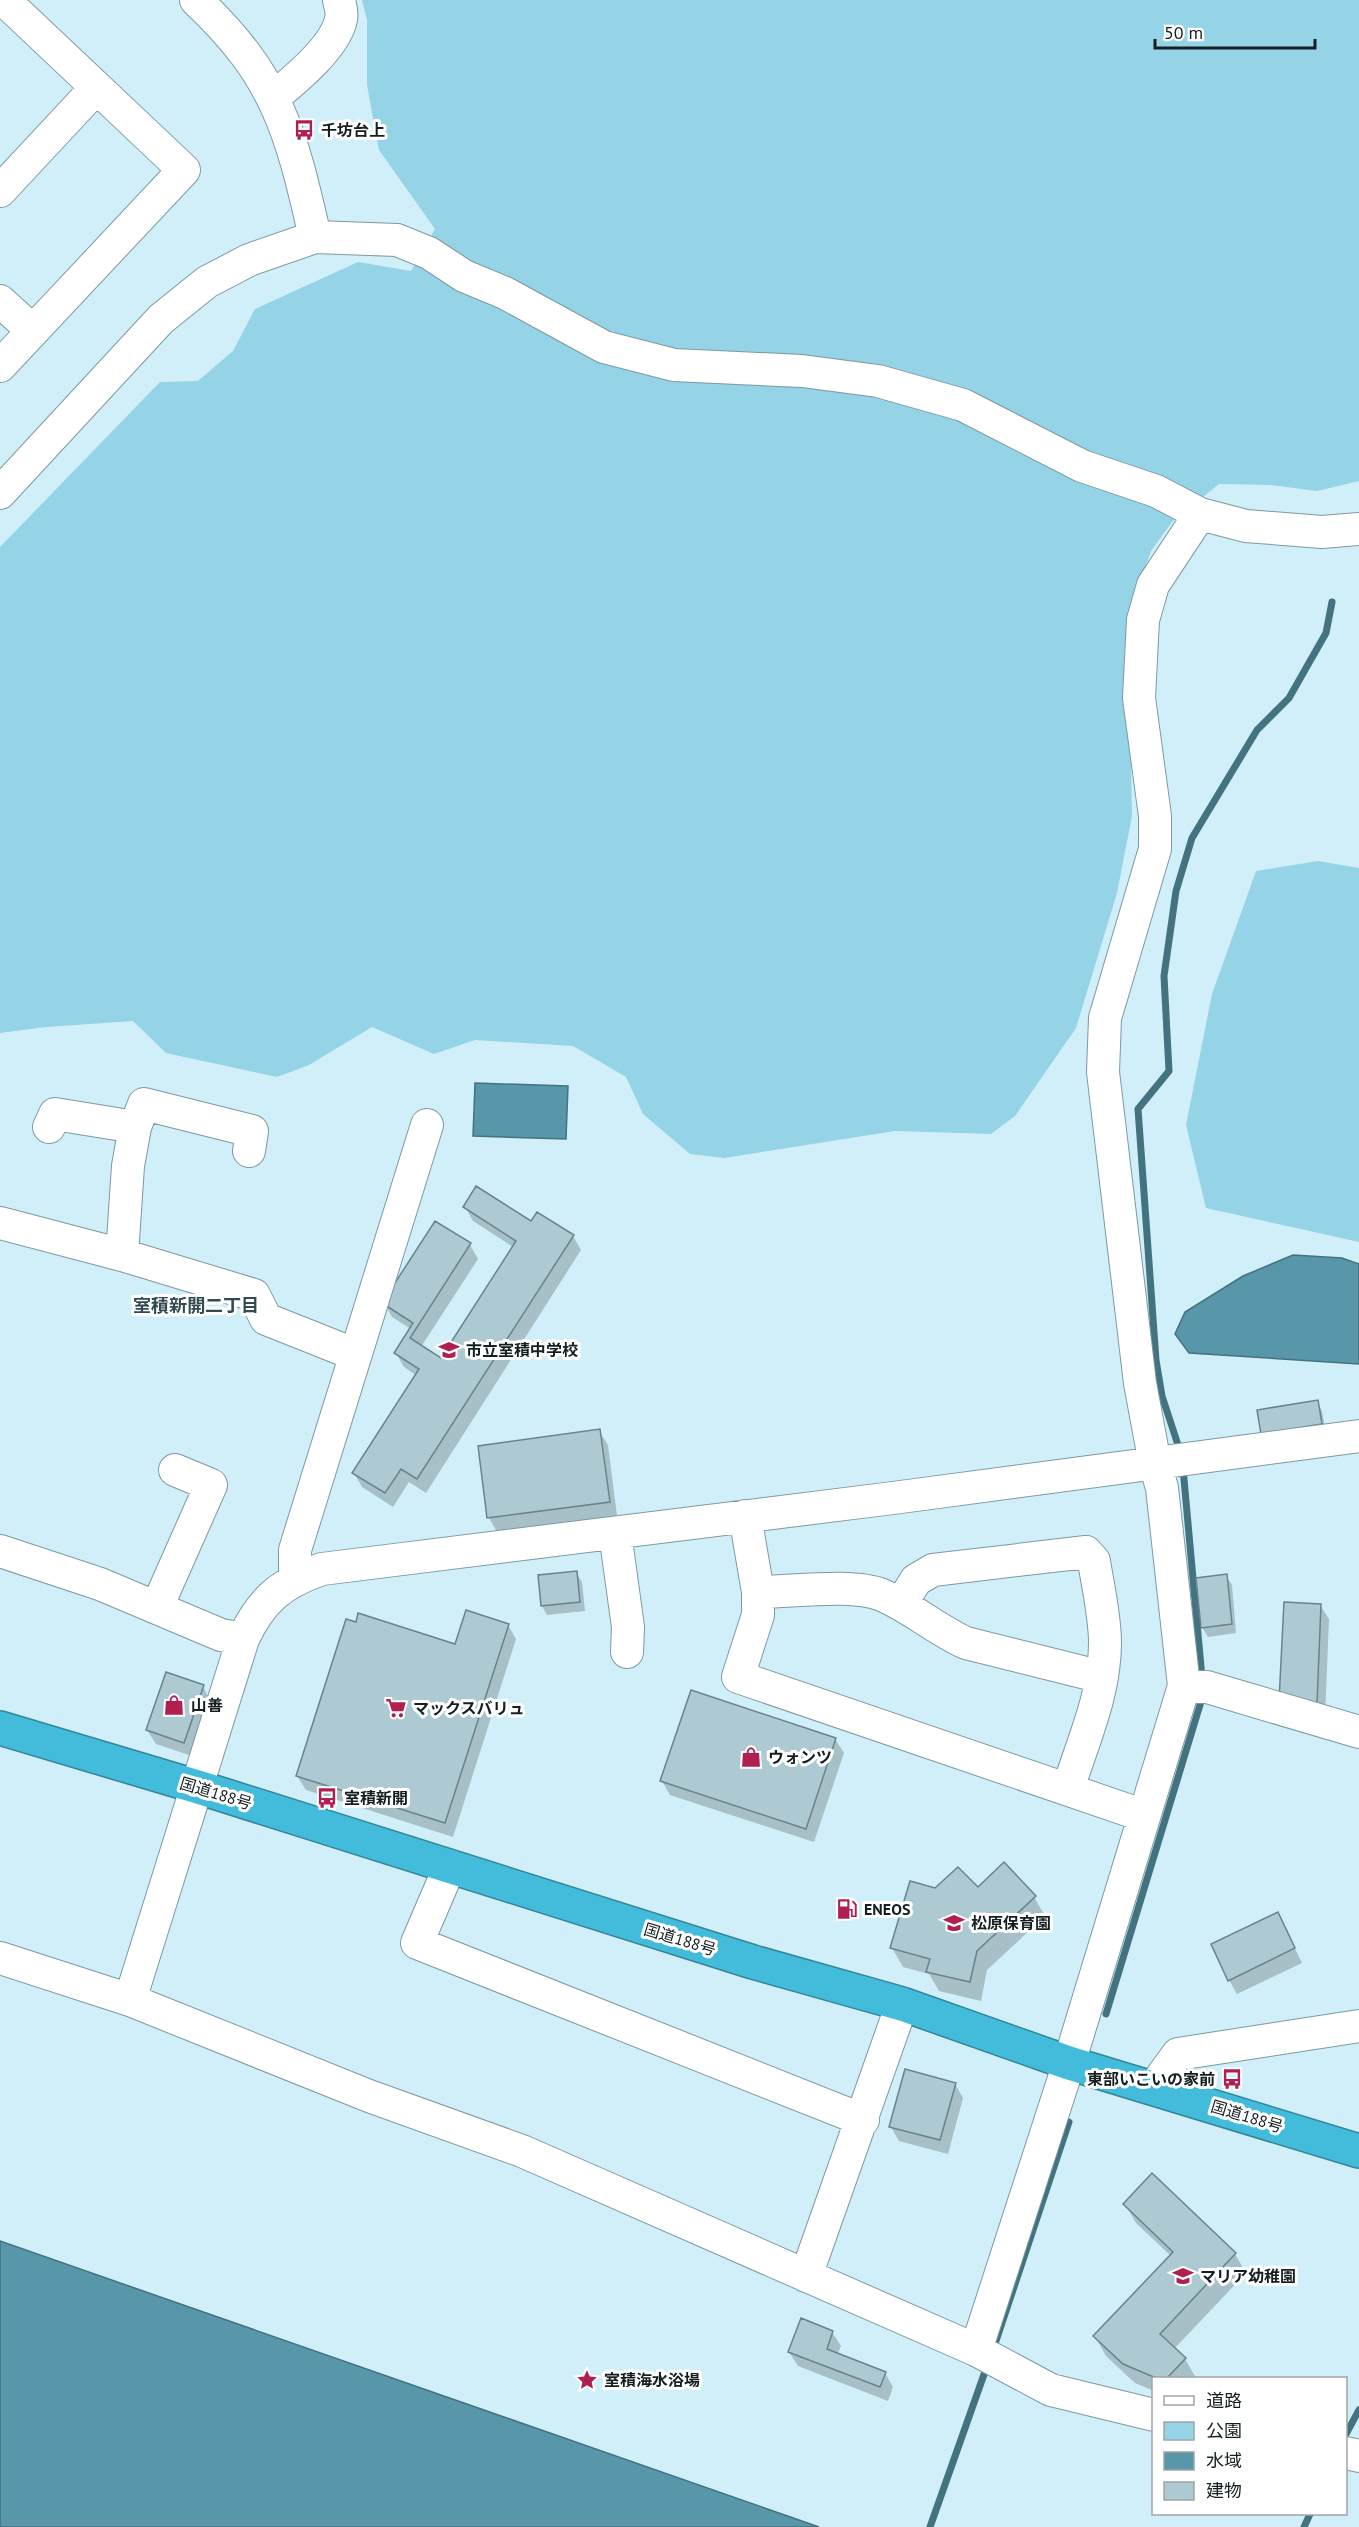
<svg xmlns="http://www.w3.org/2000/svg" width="1359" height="2527" viewBox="0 0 1359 2527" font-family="'PT Sans','Noto Sans JP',sans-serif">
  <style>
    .green { fill: #95d3e6 }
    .water { fill: #5797a9; stroke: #437380; stroke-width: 1.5 }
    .shadow { fill: #0003 }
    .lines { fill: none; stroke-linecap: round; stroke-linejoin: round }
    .stream { stroke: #437380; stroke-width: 7 }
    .building { fill: #adcad2; stroke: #68838c; stroke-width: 1.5 }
    .minor-casing { stroke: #7d99a1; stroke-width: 34 }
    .highway-casing { stroke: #33859a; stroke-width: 36 }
    .minor { stroke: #fff; stroke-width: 32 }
    .highway { stroke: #43bcdb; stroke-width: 33 }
    .labels { text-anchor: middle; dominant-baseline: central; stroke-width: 6; stroke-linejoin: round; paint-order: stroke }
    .poi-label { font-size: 16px; font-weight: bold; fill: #141f22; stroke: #fff; text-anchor: start }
    .street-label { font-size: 16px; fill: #141f22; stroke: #fff }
    .neighbourhood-label { font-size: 18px; font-weight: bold; fill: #324b53; stroke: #fff }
  </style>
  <rect width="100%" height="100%" fill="#d1eff8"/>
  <path class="green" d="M362 0H1359V481L1317 491 1271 485 1219 484 1172 522 1151 551 1128 614 1132 816 1117 893 1076 1028 1015 1116 991 1134 895 1131 724 1158 690 1154 643 1114 626 1077 573 1046 475 1040 434 1054 372 1027 309 1065 277 1077 166 1053 133 1021 46 1027 0 1033V547L160 382 198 381 233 351 255 309 358 262 411 271 435 229 379 150 367 85V20Z
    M1318 861 1359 868V1242L1206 1208 1186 1125 1212 994 1256 871Z"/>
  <path class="water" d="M475 1083 568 1086 566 1139 473 1136Z
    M1293 1255 1342 1258 1359 1264V1364L1189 1353 1175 1334 1185 1312 1243 1276Z
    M0 2241 819 2527H0Z"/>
  <path class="shadow" d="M465 1207 573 1236 581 1250 426 1493 409 1482 393 1507 362 1487 354 1473 417 1376 404 1367 396 1353 411 1329 392 1317 384 1303 470 1245 478 1259 421 1347 441 1360 513 1247 473 1221Z
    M1317 1401 1322 1411 1326 1433 1268 1443Z
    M599 1431 608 1445 617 1516 497 1532 489 1518Z
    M576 1573 582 1582 585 1611 547 1615 542 1606Z
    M1226 1576 1232 1585 1236 1633 1208 1637 1202 1627Z
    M1320 1605 1329 1619 1325 1717 1289 1715Z
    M508 1625 516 1639 453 1837 306 1790 297 1776 456 1646Z
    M203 1687 211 1701 192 1756 156 1744 147 1730Z
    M835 1739 844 1753 814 1842 670 1795 662 1781Z
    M936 1890 1034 1897 1045 1916 987 1970 981 2001 939 1991 929 1974 903 1967 892 1948Z
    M1285 1928 1302 1963 1237 1994 1229 1980Z
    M955 2084 963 2098 948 2154 899 2141 891 2127Z
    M1152 2175 1235 2254 1246 2273 1174 2349 1185 2359 1196 2378H1154V2391L1135 2383 1106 2356 1095 2336 1171 2256 1136 2223 1125 2204Z
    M832 2332 841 2346 837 2355 885 2373 893 2387 888 2401 798 2366 789 2352Z"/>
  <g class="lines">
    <path class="stream" d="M1180 1451 1162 1396 1156 1360 1138 1109 1169 1071 1164 976 1176 891 1192 838 1257 730 1289 698 1326 633 1332 602
      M1183 1468 1202 1678
      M1106 2014 1203 1695
      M993 2350 1069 2122
      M1346 2434 1359 2410
      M930 2527 987 2366
      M1304 2527 1310 2514"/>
  </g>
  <path class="building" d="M476 1186 531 1221 537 1212 574 1235 417 1479 401 1469 385 1493 352 1473 419 1369 394 1353 413 1323 382 1303 435 1221 471 1243 410 1338 441 1358 516 1241 463 1207Z
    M1318 1400 1322 1424 1261 1434 1257 1410Z
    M600 1429 610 1502 487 1518 478 1446Z
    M577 1571 580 1602 541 1606 538 1575Z
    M1227 1574 1232 1624 1201 1628 1196 1578Z
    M1284 1602 1321 1604 1317 1703 1279 1701Z
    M466 1610 509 1624 445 1823 296 1776 346 1619 356 1622 358 1613 455 1644Z
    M166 1672 204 1685 184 1743 146 1730Z
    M691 1690 836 1738 806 1829 660 1781Z
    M1004 1862 1036 1896 977 1951 970 1982 926 1972 930 1959 890 1948 910 1881 935 1888 958 1867 978 1887Z
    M1278 1912 1295 1948 1228 1981 1211 1944Z
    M905 2069 956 2083 940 2140 889 2127Z
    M1152 2173 1236 2253 1160 2334 1186 2358 1167 2378H1156L1123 2364 1093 2336 1173 2252 1123 2204Z
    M801 2318 833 2331 827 2349 886 2372 880 2387 788 2352Z"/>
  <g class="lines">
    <g class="minor-casing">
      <path id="minor" d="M196 0C277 76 291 131 315 237
        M274 97C295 80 336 46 341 19 343 13 340 6 339 0
        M0 191 96 88
        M0 301 33 331
        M0 366 184 170 4 0
        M0 493 161 319 207 282 249 260 315 237 397 240 429 253 464 276 505 293 604 347 674 365 802 371 878 381 963 405 1082 466 1156 491 1200 514 1246 526 1322 532 1359 529
        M49 1127 55 1114 135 1127
        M0 1223 122 1255 254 1295 266 1319 354 1354
        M122 1255 128 1166 135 1127 144 1104 252 1131 249 1151
        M745 1516 758 1592V1615L738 1677 1142 1815
        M615 1533 628 1627 627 1652
        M0 1551 100 1584 221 1635 243 1639
        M295 1578V1550L427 1125
        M758 1592C792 1592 853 1583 882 1595 912 1608 937 1630 966 1643L1102 1677
        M901 1604 916 1580 933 1570 1086 1552 1094 1561C1098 1587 1105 1616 1105 1643 1105 1694 1083 1741 1068 1789
        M157 1607 211 1485 175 1470
        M1184 1686 1207 1687 1359 1732
        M450 1866 417 1943 863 2120
        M0 1958 130 2000 369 2096 522 2151 976 2350 1051 2390 1154 2415
        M130 2000 243 1639C261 1600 281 1583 322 1569L893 1498 1359 1436
        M1154 2087 1178 2054 1359 2026
        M806 2276 902 2004
        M976 2350 1069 2063 1184 1686 1162 1488 1155 1464 1140 1383 1103 1072 1105 1018 1155 849V816L1139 698 1143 620 1153 585 1200 514
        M1346 2453 1359 2456"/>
    </g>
    <g class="highway-casing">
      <path id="highway" d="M0 1728 198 1787 753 1962 902 2004 1069 2063 1359 2151"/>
    </g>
    <use href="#minor" class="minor"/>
    <use href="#highway" class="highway"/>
  </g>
  <defs>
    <g id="bus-bare" transform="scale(1.62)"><path d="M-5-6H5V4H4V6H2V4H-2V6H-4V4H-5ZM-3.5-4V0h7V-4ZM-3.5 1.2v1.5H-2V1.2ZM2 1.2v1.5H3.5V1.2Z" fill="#b01f4f" stroke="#fff" stroke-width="2.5" paint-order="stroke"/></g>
    <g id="school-bare" transform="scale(1.62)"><path d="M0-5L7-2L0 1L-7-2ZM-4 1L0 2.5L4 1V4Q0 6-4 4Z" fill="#b01f4f" stroke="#fff" stroke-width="2.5" paint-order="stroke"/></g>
    <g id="shop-bare" transform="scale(1.62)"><path d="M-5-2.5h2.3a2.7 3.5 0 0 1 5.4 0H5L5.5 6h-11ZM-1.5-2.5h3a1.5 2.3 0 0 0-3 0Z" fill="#b01f4f" stroke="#fff" stroke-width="2.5" paint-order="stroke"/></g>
    <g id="supermarket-bare" transform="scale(1.62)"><path d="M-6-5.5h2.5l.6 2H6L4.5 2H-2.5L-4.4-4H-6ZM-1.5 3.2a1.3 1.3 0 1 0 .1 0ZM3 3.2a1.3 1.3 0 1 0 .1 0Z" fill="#b01f4f" stroke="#fff" stroke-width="2.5" paint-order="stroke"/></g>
    <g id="fuel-bare" transform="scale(1.62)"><path d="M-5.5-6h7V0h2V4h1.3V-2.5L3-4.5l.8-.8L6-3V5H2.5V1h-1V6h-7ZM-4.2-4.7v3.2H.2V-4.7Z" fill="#b01f4f" stroke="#fff" stroke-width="2.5" paint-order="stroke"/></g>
    <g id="sight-bare" transform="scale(1.62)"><path d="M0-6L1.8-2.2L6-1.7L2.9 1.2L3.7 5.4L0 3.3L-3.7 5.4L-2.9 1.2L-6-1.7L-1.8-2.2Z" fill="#b01f4f" stroke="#fff" stroke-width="2.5" paint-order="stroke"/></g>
  </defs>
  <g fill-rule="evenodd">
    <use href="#bus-bare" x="304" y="130"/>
    <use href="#school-bare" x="449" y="1350"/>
    <use href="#shop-bare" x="174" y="1705"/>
    <use href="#supermarket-bare" x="396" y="1708"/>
    <use href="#shop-bare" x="751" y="1757"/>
    <use href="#bus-bare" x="327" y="1798"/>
    <use href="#fuel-bare" x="847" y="1909"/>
    <use href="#school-bare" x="954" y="1923"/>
    <use href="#bus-bare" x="1232" y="2079"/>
    <use href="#school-bare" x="1183" y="2276"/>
    <use href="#sight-bare" x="587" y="2380"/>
  </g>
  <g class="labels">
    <g class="poi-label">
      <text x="321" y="130">千坊台上</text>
      <text x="466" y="1350">市立室積中学校</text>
      <text x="191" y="1705">山善</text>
      <text x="413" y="1708">マックスバリュ</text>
      <text x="768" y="1757">ウォンツ</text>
      <text x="344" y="1798">室積新開</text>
      <text x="864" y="1909">ENEOS</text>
      <text x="971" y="1923">松原保育園</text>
      <text x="1215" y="2079" text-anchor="end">東部いこいの家前</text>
      <text x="1200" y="2276">マリア幼稚園</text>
      <text x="604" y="2380">室積海水浴場</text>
    </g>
    <g class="street-label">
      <text transform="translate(216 1793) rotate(17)">国道188号</text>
      <text transform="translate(680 1939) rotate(17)">国道188号</text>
      <text transform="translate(1247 2116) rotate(17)">国道188号</text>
    </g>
    <g class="neighbourhood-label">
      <text x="196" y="1305">室積新開二丁目</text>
    </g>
  </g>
  <rect x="1152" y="2377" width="195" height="138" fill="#ffffff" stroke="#a1a5a7" stroke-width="1.5"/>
  <rect x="1164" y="2396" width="30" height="9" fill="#ffffff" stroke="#a1a5a7" stroke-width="1.5"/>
  <text x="1206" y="2407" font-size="18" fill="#141f22">道路</text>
  <rect x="1164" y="2422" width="30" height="18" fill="#95d3e6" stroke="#a1a5a7" stroke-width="1.5"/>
  <text x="1206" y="2437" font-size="18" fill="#141f22">公園</text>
  <rect x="1164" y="2452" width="30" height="18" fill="#5797a9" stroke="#a1a5a7" stroke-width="1.5"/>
  <text x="1206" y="2467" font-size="18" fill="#141f22">水域</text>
  <rect x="1164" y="2482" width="30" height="18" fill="#adcad2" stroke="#a1a5a7" stroke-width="1.5"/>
  <text x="1206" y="2497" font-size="18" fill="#141f22">建物</text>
  <path d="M1155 39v9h160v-9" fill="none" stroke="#141f22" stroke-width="3"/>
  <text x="1164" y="39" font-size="18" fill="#141f22" stroke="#ffffff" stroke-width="4.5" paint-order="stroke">50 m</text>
</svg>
